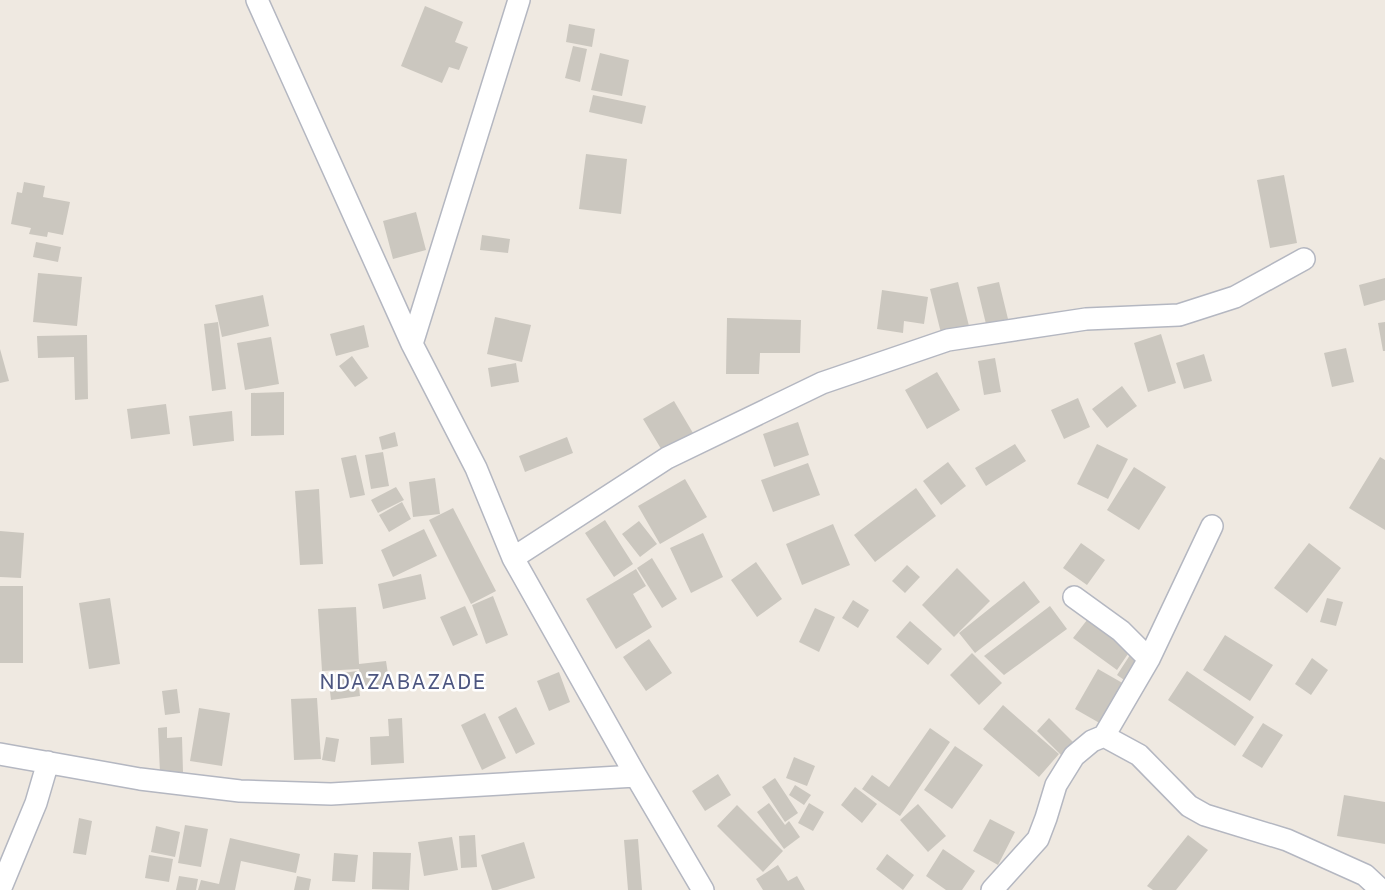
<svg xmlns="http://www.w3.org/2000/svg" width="1385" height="890" viewBox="0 0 1385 890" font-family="'Public Sans',sans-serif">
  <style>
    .building { fill: #cbc7bf }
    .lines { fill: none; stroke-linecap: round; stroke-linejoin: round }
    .street-casing { stroke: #b4b7c1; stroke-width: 24 }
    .street { stroke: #fff; stroke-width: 21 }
    .labels { text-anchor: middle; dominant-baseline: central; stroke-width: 5; stroke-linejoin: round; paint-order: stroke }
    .quarter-label { font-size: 20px; letter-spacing: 1.5px; fill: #4d5680; stroke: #fff }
  </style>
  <rect width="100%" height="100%" fill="#efe9e1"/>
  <path class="building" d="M425 6 463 22 455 42 468 47 459 70 449 67 442 83 401 66Z
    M569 24 595 29 592 47 566 42Z
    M573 46 587 49 580 82 565 78Z
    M600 53 629 60 622 96 591 90Z
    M593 95 646 106 642 124 589 112Z
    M586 154 627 159 621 214 579 209Z
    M1284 175 1297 243 1270 248 1257 180Z
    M24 182 45 186 43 197 70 202 63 235 48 232 47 237 29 234 31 228 11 224 17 192 22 193Z
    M416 212 426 250 393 259 383 221Z
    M482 235 510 239 508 253 480 250Z
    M36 242 61 247 58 262 33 257Z
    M38 273 82 277 77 326 33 322Z
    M1385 278V300L1364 306 1359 285Z
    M958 282 970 330 942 337 930 289Z
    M999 282 1008 319 986 324 977 287Z
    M882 290 928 297 924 324 904 321 903 333 877 329Z
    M263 295 269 326 222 337 215 305Z
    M495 317 531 325 522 362 487 354Z
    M727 318 801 320 800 353H760L759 374H726Z
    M218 322 226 389 212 391 204 324Z
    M1385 322V351H1383L1378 323Z
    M364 325 369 347 336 356 330 334Z
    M1161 334 1176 383 1148 392 1134 343Z
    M87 335 88 399 75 400 74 357 38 358 37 336Z
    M271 337 279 384 245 390 237 343Z
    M1346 348 1354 382 1332 387 1324 353Z
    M0 349 9 381 0 383Z
    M1204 354 1212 381 1184 389 1176 363Z
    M352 356 368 378 355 387 339 366Z
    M995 358 1001 392 984 395 978 361Z
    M516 363 519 382 491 387 488 368Z
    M937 372 960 410 927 429 905 390Z
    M1122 386 1137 406 1107 428 1092 409Z
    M284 392V435L251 436V393Z
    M1078 398 1090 427 1064 439 1051 410Z
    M674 401 693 433 663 452 643 419Z
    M166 404 170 434 131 439 127 409Z
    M232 411 234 441 193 446 189 416Z
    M798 422 809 455 774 467 763 434Z
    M395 432 398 446 382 450 379 437Z
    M567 437 573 453 525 472 519 456Z
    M1015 444 1026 461 986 486 975 468Z
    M1097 444 1128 459 1108 499 1077 484Z
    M383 452 389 486 371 489 365 455Z
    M356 455 365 495 350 498 341 458Z
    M1380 457 1385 460V530L1349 508Z
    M948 462 966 486 941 505 923 481Z
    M808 463 820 495 773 512 761 480Z
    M1134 467 1166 487 1139 530 1107 510Z
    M435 478 440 514 413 517 409 482Z
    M685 479 707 517 660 544 638 506Z
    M396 487 404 500 378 513 371 500Z
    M916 488 936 516 875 562 854 535Z
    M319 489 323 564 300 565 295 491Z
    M402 502 411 519 389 532 379 515Z
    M453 508 496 591 471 604 429 520Z
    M605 520 633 564 614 577 585 533Z
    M639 521 657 544 640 557 622 534Z
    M833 524 850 565 802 585 786 544Z
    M424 529 437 556 393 577 381 550Z
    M0 531 24 533 21 578 0 577Z
    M703 533 723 577 691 593 670 548Z
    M1081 543 1105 560 1087 585 1063 568Z
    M1309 543 1341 568 1307 613 1274 588Z
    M652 558 677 599 662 608 637 568Z
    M756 562 782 599 757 617 731 580Z
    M907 565 920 577 905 593 892 581Z
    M957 568 990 601 954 637 922 605Z
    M636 569 646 586 633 594 652 627 616 649 586 599Z
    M421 574 426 599 383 609 378 584Z
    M1024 581 1040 602 975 653 959 633Z
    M0 586H23V663H0Z
    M493 596 508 635 486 644 472 605Z
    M110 598 120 664 89 669 79 603Z
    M1327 598 1343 602 1336 626 1320 622Z
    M853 600 869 610 858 628 842 618Z
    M465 606 478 635 453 646 440 617Z
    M1050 606 1067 629 1004 675 984 656Z
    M356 607 359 664 386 661 390 687 362 691 359 669 322 671 318 609Z
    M815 608 835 617 819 652 799 642Z
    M1087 620 1130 651 1117 670 1073 638Z
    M910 621 942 649 928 665 896 637Z
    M1225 635 1273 665 1250 701 1203 670Z
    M649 639 672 673 646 691 623 657Z
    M972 653 1002 683 979 705 950 675Z
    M1130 655 1143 664 1130 684 1117 675Z
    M1312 658 1328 670 1311 695 1295 684Z
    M1098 669 1126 685 1103 725 1075 709Z
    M357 671 360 696 331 700 328 675Z
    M1187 671 1254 717 1235 746 1168 700Z
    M559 672 570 702 549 711 537 681Z
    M177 689 180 713 165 715 162 691Z
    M317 698 321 759 294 760 291 699Z
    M1003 705 1059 754 1039 777 983 729Z
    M516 707 535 744 516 754 498 717Z
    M199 708 230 713 222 766 190 761Z
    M485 713 506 758 482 770 461 725Z
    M402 718 404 763 371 765 370 737 389 736 388 719Z
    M1049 718 1073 742 1061 755 1037 731Z
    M1263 723 1283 735 1262 768 1242 756Z
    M167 727V738L182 737 183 772 160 773 158 728Z
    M930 728 950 742 900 816 862 789 872 775 889 787Z
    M326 737 339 739 335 762 322 760Z
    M955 746 983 765 952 809 924 790Z
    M794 757 815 766 807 786 786 778Z
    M718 774 731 795 705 811 692 791Z
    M775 778 798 813 785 822 762 787Z
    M795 785 811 795 804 805 789 795Z
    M855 787 877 804 862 823 841 805Z
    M1344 795 1385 802V844L1337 836Z
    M769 803 785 825 789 821 800 837 784 849 757 812Z
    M809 803 824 812 813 831 798 823Z
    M918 804 946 836 928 852 900 820Z
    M737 805 783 851 763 872 717 826Z
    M79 818 92 821 86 855 73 853Z
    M990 819 1015 832 998 865 973 851Z
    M185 825 208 829 201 867 178 863Z
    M156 826 180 832 175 857 151 852Z
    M475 835 477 867 461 868 459 836Z
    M1188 835 1208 850 1176 890H1153L1147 886Z
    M452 837 458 870 424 876 418 842Z
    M230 838 300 854 296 873 241 861 235 890H198L201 880 219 884Z
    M638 839 642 890H628L624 840Z
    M524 842 535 878 497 890H492L481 855Z
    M943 849 975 871 962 890H946L926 876Z
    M373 852 411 853 409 890 372 889Z
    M334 853 358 855 355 882 332 881Z
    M887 854 914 875 903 890 876 869Z
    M149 855 173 859 169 882 145 878Z
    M778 865 788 881 797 876 805 890H763L756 879Z
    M179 876 198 879 196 890H176Z
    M297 876 311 879 309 890H294Z"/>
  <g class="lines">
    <g class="street-casing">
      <path id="street" d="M257 0 412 344 476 468 513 558 636 776 703 890
        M412 344 519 0
        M513 558 667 458 822 383 948 340 1086 319 1179 315 1235 297 1304 259
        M1074 597 1121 631 1149 659
        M1104 736 1149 659 1212 526
        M0 754 140 779 240 791 331 794 636 776
        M0 890 36 803 48 762
        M992 890 1038 839 1046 818 1056 785 1074 756 1092 741 1104 736 1139 755 1189 806 1205 815 1287 840 1365 875 1381 890"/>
    </g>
    <use href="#street" class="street"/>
  </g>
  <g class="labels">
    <g class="quarter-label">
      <text x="403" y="682">NDAZABAZADE</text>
    </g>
  </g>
</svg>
